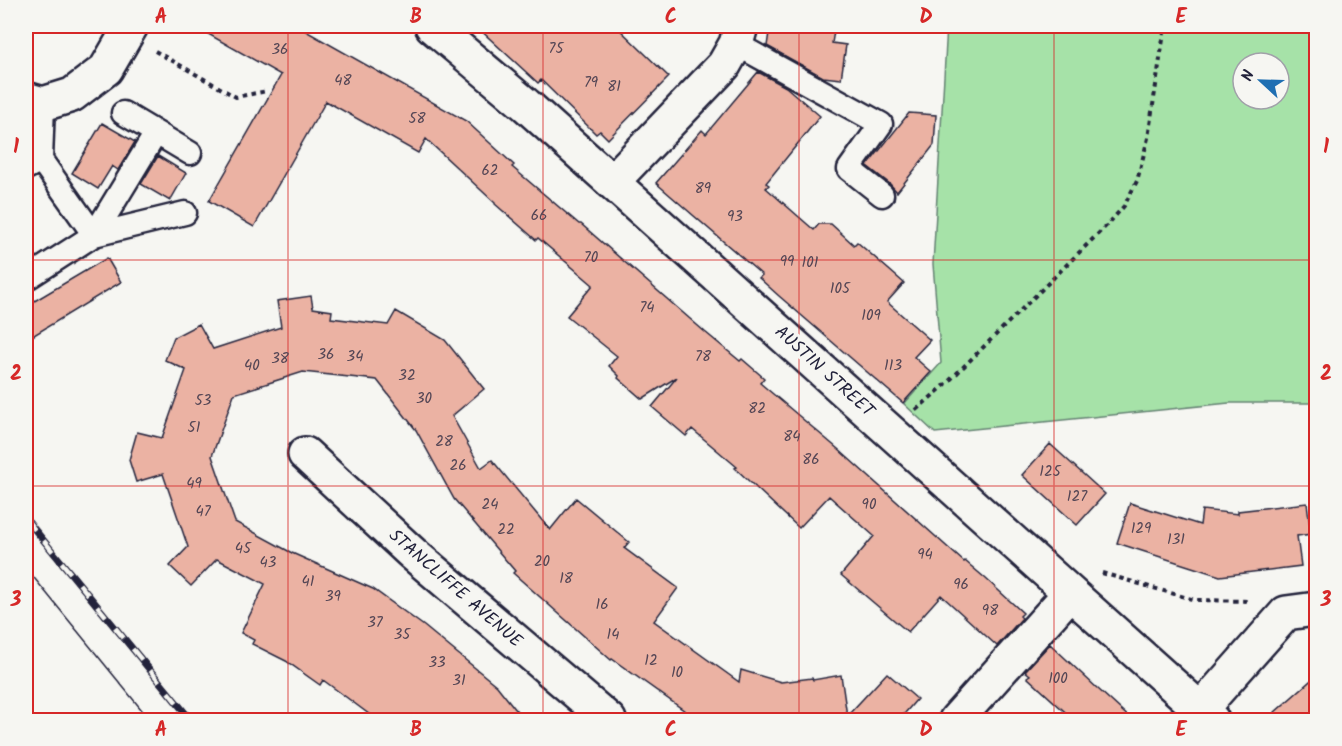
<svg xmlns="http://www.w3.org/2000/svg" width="1342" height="746" viewBox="0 0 1342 746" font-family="Kalam,sans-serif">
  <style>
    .green { fill: #a6e2a8; stroke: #648272; stroke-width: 1.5; fill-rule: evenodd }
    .building { fill: #ebb2a3; stroke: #22223b; stroke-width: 1.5 }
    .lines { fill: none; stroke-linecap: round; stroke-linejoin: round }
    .lane-casing { stroke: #22223b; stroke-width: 27 }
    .street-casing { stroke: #22223b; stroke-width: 38 }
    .path { stroke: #22223b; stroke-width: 4; stroke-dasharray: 4.5 4.5; stroke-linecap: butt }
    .lane { stroke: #f6f6f2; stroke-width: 22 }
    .street { stroke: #f6f6f2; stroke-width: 33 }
    .tram { stroke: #22223b; stroke-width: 1.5 }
    .rail-casing { stroke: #22223b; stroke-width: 7 }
    .rail { stroke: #f6f6f2; stroke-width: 4.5; stroke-dasharray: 14; stroke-linecap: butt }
    .grid { fill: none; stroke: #d62828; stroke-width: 1.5; stroke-opacity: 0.55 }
    .labels { text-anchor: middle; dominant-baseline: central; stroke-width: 6; stroke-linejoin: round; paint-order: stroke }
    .number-label { font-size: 15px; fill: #544655 }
    .street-label { font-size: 18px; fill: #22223b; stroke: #f6f6f2 }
    .neatline { fill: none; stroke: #d62828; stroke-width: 2 }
    .grid-label { font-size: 20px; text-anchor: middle; font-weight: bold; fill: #d62828 }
  </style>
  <rect width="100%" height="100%" fill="#f6f6f2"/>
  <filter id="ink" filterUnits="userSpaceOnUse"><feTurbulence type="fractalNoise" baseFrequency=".0167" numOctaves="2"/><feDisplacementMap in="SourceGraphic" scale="12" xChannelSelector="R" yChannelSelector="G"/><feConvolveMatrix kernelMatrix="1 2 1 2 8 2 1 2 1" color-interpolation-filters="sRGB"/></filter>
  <g filter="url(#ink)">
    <path class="green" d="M947 26H1316V403H1229L935 433 904 404 941 363 933 264ZM1243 63H1279V99H1243Z"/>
    <path class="building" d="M194 26H297L466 121 514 165 512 167 579 224H581L705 332 740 361 742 359 764 378 760 383 838 449 964 562 965 561 985 578 1023 613 1020 616 1022 618 997 646 941 595 908 632 841 575 874 536 829 496 799 528 735 468 737 467 692 429 686 436 652 407 677 377 642 399 618 378 619 376 609 366 617 356 567 316 593 285 538 238 536 240 495 204V203L426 139 418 153 326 101 254 227 209 201 281 75Z
      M476 26H616L669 77 608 139 600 131 596 134 541 80 538 83Z
      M770 26H821V29L834 31 832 43 846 45 841 79 823 77 767 46Z
      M758 72 786 87 820 116 766 183 769 185 766 188 814 230 819 224H831L854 245 857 242 904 283 887 302 930 340 914 357 931 372 903 403 779 296 759 278 762 275 656 183 702 130 706 134Z
      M909 113 936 115 934 145 897 192 890 184 867 166Z
      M102 123 135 142 118 170 112 166 98 189 72 173Z
      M158 156 186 173 170 201 141 184Z
      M107 258 121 282 26 340V306Z
      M311 296 313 308 332 311 331 318 388 325 396 311 445 340 484 389 452 416 481 468 492 460 550 530 576 498 629 542 624 548 678 588 654 621 739 682 741 670 781 682 812 678 813 680 841 675 847 716 887 673 917 699 899 720H703L695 718 612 659 611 660 513 573 515 571 454 499 416 430 377 380 303 372 234 394 212 456 235 522 292 553 373 589 424 626 497 686 524 720H377L323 680 320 685 286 661 252 644 254 640 241 633 265 584 217 559 191 586 170 566 188 547 163 474 136 482 129 460 137 432 162 438 186 370 165 360 174 337 199 324 213 349 281 327 277 301Z
      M1050 444 1105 494 1077 525 1022 475Z
      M1130 503 1200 525 1202 510 1238 514V511L1307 503 1311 534 1297 536 1301 566 1220 576 1117 543Z
      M1050 644 1098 689 1132 720H1074L1027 677 1030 675 1025 671Z
      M1317 675V720H1266Z"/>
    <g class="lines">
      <g class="lane-casing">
        <path id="lane" d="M736 44 881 124 849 169 882 195
          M123 113 190 153
          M41 160 94 235
          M26 168 41 160 43 104
          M94 235 156 133
          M26 279 94 235 185 213"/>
      </g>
      <g class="street-casing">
        <path id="street" d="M432 26 526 105 1212 720
          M26 99 43 104 72 95 106 69 131 26
          M612 182 724 65 736 44 741 26
          M305 454 412 553 609 720
          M1200 710 1286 613 1316 609
          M956 720 1070 593"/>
      </g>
      <path class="path" d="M155 51 236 97 267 91
        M916 410 945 385 1110 222 1124 206 1137 181 1148 138 1165 26
        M1102 573 1195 600 1249 601"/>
      <use href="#lane" class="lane"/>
      <use href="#street" class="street"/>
      <path class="tram" d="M26 568 150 720"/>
      <g class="rail-casing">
        <path id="rail" d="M26 519 191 720"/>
      </g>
      <use href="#rail" class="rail"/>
    </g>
  </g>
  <path class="grid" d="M288 26V720M543 26V720M799 26V720M1054 26V720M26 260H1316M26 486H1316"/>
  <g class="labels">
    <g class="number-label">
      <text x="556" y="49">75</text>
      <text x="280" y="50">36</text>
      <text x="343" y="81">48</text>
      <text x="591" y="83">79</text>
      <text x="614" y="87">81</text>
      <text x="417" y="119">58</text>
      <text x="490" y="171">62</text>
      <text x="703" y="189">89</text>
      <text x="539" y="216">66</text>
      <text x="735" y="217">93</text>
      <text x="591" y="258">70</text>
      <text x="787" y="262">99</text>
      <text x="810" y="263">101</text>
      <text x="840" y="289">105</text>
      <text x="647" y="308">74</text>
      <text x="871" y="316">109</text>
      <text x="326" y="355">36</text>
      <text x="355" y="357">34</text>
      <text x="703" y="357">78</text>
      <text x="280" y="359">38</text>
      <text x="252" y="366">40</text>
      <text x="893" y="366">113</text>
      <text x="407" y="376">32</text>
      <text x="424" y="399">30</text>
      <text x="203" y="401">53</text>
      <text x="757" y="409">82</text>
      <text x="194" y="428">51</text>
      <text x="792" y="437">84</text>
      <text x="444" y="442">28</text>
      <text x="811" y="460">86</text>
      <text x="458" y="466">26</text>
      <text x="1050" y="472">125</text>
      <text x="194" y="484">49</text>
      <text x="1077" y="497">127</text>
      <text x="490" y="505">24</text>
      <text x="869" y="505">90</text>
      <text x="203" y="512">47</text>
      <text x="1141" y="529">129</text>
      <text x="506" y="530">22</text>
      <text x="1176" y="540">131</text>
      <text x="243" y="549">45</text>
      <text x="925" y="555">94</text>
      <text x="542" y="562">20</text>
      <text x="268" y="563">43</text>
      <text x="566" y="579">18</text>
      <text x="308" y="582">41</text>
      <text x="961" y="585">96</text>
      <text x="333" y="597">39</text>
      <text x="602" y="605">16</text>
      <text x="990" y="611">98</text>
      <text x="375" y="623">37</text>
      <text x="402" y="635">35</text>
      <text x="613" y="635">14</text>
      <text x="651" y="661">12</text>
      <text x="437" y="663">33</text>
      <text x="677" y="673">10</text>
      <text x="1058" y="679">100</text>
      <text x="459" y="681">31</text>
    </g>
    <g class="street-label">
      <text transform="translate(824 372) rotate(42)">AUSTIN STREET</text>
      <text transform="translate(455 589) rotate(41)">STANCLIFFE AVENUE</text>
    </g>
  </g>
  <rect width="1342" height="746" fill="none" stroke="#f6f6f2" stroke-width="66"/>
  <g transform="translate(1261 81) rotate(292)"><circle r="28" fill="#f6f6f2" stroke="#a1a1a9" stroke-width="1.5"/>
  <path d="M0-4.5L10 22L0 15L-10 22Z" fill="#1f6fb2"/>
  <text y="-9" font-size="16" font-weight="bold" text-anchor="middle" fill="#22223b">N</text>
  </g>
  <rect x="33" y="33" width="1276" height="680" class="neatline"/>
  <g class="grid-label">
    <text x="161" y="23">A</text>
    <text x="416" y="23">B</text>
    <text x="671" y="23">C</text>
    <text x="926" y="23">D</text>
    <text x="1181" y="23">E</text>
    <text x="16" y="153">1</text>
    <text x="1326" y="153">1</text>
    <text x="16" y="380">2</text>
    <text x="1326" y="380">2</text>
    <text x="16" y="606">3</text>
    <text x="1326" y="606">3</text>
    <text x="161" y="736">A</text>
    <text x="416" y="736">B</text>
    <text x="671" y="736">C</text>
    <text x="926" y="736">D</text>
    <text x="1181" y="736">E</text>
  </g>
</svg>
